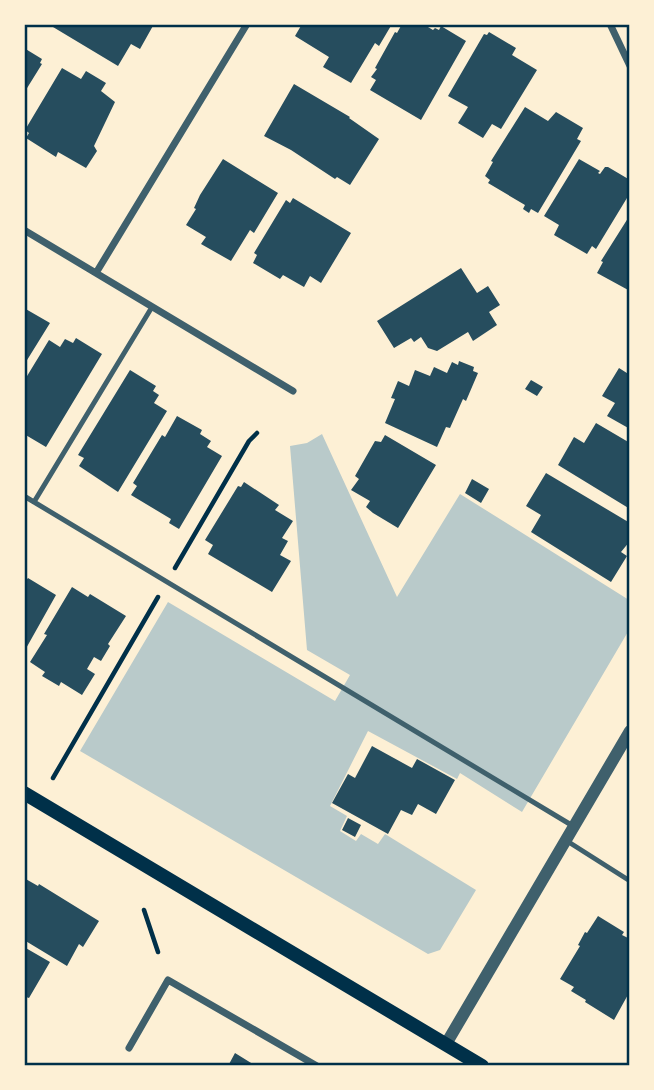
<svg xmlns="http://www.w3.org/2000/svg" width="654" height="1090" viewBox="0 0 654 1090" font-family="'Open Sans',sans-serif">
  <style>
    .green { fill: #b9caca }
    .building { fill: #264d5e }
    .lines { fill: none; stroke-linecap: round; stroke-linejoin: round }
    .path { stroke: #003049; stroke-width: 4.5 }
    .service { stroke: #3f606c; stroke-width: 5 }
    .minor { stroke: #3f606c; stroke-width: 7 }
    .tertiary { stroke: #3f606c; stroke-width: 12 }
    .secondary { stroke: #003049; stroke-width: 14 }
    .neatline { fill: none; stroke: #003049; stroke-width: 2.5 }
  </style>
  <rect width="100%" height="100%" fill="#fdf0d5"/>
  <path class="green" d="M322 434 397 597 460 494 629 600V630L522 812 460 773 457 779 368 731 330 806 347 816 340 831 356 841 361 834 378 844 385 834 476 890 440 950 428 954 80 751 168 602 335 701 350 675 307 650 290 446 307 443Z"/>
  <path class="building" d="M48 24H154L140 49 131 44 118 66Z
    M302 24H392L379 46 375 43 351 83 323 67 329 57 295 36Z
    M402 24H423L433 30 435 28 439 30 441 26 466 41 421 120 370 90 376 80 371 77 377 69 375 68 395 32 397 33Z
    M489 32 516 48 512 55 537 70 501 129 492 124 483 138 458 123 468 107 448 96 484 34 487 35Z
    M24 48 42 59 40 63 42 64 24 93Z
    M62 68 81 79 86 71 106 83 101 91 115 102 94 146 97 151 86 168 58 152 56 157 26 138 29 133 25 130Z
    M294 84 350 117 349 118 379 139 350 185 337 177 335 179 291 150 264 136Z
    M525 107 548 121 556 112 583 128 577 139 581 141 538 213 531 209 529 213 523 209 525 205 488 183 490 180 485 176 493 162 491 161Z
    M223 159 278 193 254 233 250 230 231 261 201 244 206 237 186 225 196 209 194 208 200 195Z
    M579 159 600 171 598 173 600 174 605 167H608L630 180V193L596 249 592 246 587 254 554 235 559 225 544 216Z
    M293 198 351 233 321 283 310 276 304 287 283 275 280 279 253 263 257 255 254 253 286 200 290 203Z
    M630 215V291L597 273 603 262 601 261Z
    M461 268 477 293 488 286 500 305 489 312 497 325 473 341 468 332 437 351 428 348 421 337 414 342 411 338 394 348 377 321Z
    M24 308 50 323 24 365Z
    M76 338 102 354 46 447 24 434V381L49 340 60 347 65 339 73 343Z
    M459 361 474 367 473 371 478 373 466 401 463 399 450 428 446 427 437 447 385 423 395 399 391 398 398 381 409 386 415 370 430 376 434 367 447 373 452 362 458 365Z
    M619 368 630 375V429L607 416 615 403 602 396Z
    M130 370 156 386 153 391 159 395 154 403 167 411 118 492 79 466 84 458 78 455Z
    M531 380 543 387 537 396 525 389Z
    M177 416 202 430 200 434 211 441 207 447 222 456 179 529 169 523 171 519 131 495 137 486 133 483 162 435 165 437Z
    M596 423 630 443V509L558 465 574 437 584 443Z
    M385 435 436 465 398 528 373 513 366 507 370 501 351 490 359 479 355 476 375 441 381 442Z
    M546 473 630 523V541L621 552 627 556 611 582 531 532 541 515 526 506Z
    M472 479 489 489 481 503 465 493Z
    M244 482 279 505 275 510 293 521 282 538 288 541 280 555 291 561 272 592 208 554 213 545 205 540 238 486 241 487Z
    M28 578 56 595 24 652V583Z
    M72 587 88 597 90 594 126 616 108 644 110 646 101 661 94 657 87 669 95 674 82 695 61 682 59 686 42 676 45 672 30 662 47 635 44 634Z
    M372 746 412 768 417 759 455 780 436 814 418 804 412 815 401 810 388 834 332 803 348 774 355 778Z
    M348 818 361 825 355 837 342 830Z
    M24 878 38 886 39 884 99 921 83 947 79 944 67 966 24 940Z
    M598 916 624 932 622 935 630 939V991L614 1020 585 1002 586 1000 571 991 574 987 560 979 580 946 578 945 585 932 587 933Z
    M24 947 50 962 29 998 26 997 24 1000Z
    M235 1053 256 1066H228Z"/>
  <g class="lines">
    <path class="path" d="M175 568 249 441 257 433
      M53 778 158 597
      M144 910 158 952"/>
    <path class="service" d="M24 496 573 826
      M34 502 152 307
      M567 841 630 881"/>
    <path class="minor" d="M610 24 630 66
      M24 230 293 391
      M96 273 247 24
      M129 1048 168 980 317 1066"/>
    <path class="tertiary" d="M446 1044 630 731"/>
    <path class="secondary" d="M24 793 482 1066"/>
  </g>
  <rect width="654" height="1090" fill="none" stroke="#fdf0d5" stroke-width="52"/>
  <rect x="26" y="26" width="602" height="1038" class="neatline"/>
</svg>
